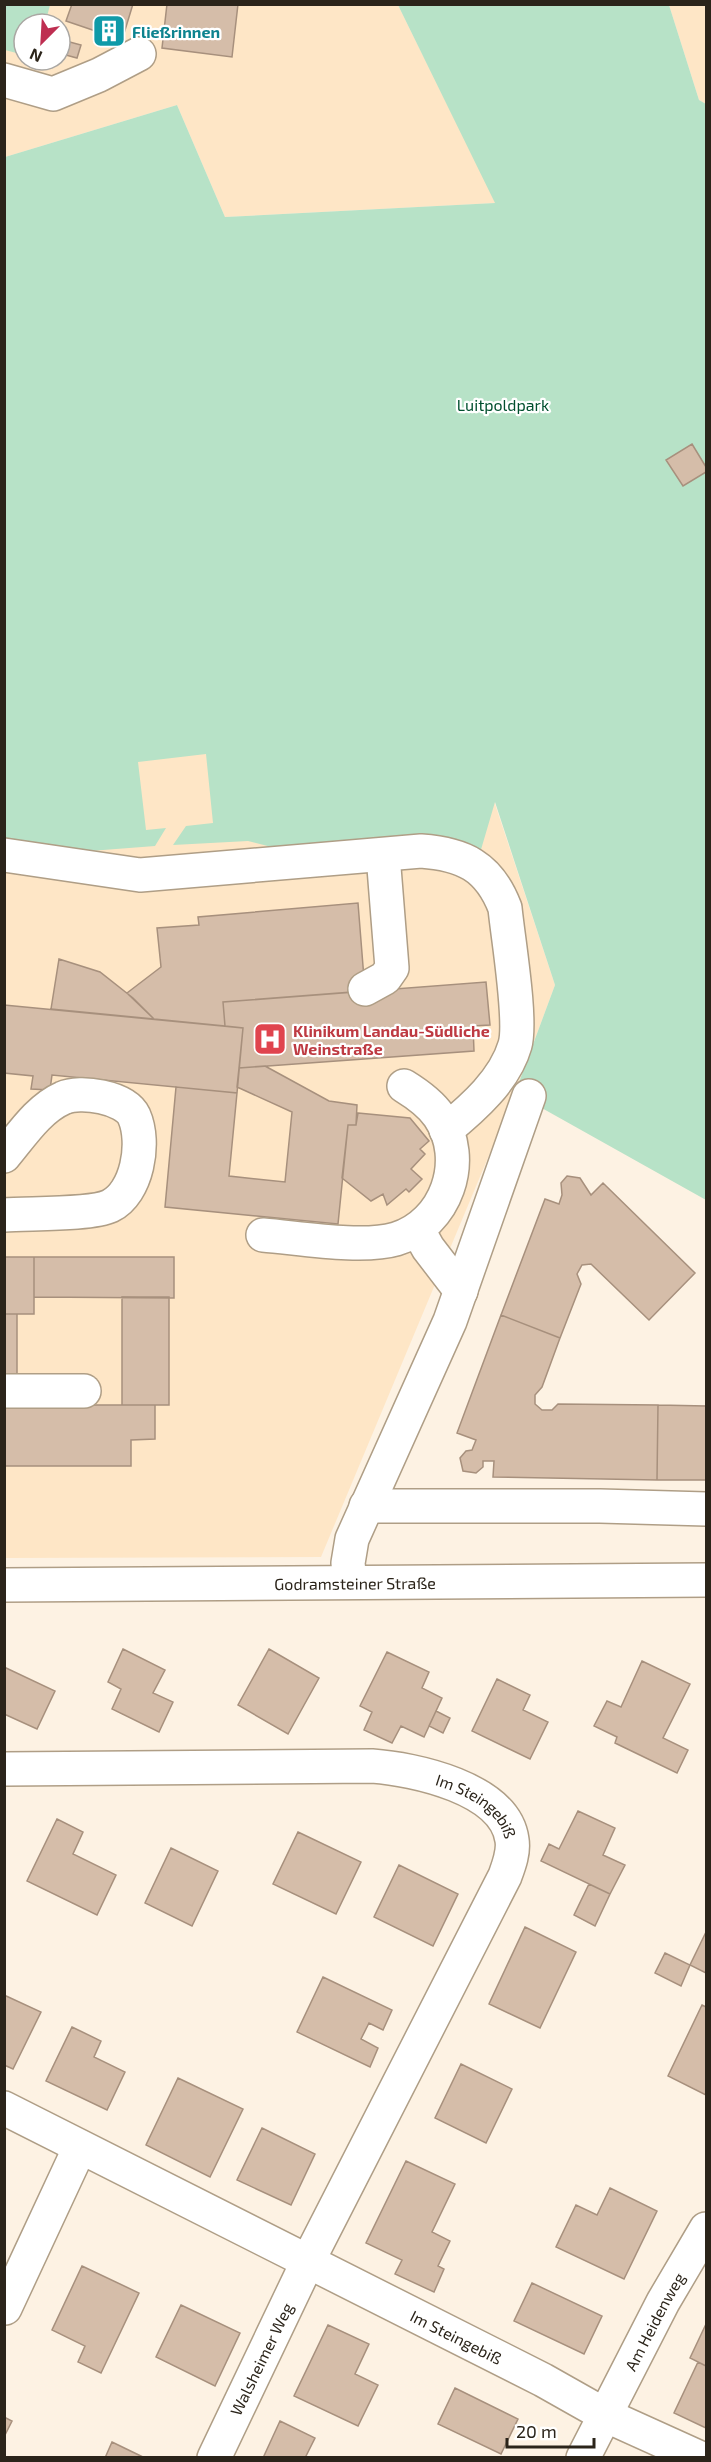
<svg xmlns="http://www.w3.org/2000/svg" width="711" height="2462" viewBox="0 0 711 2462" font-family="'Exo 2',sans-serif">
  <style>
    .built { fill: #fee6c6; fill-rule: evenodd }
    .green { fill: #b7e2c7 }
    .building { fill: #d5bda9; stroke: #a7907d; stroke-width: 1.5 }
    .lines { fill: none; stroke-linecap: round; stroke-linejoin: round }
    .minor-casing { stroke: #af9e86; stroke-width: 36 }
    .minor { stroke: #fff; stroke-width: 33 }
    .labels { text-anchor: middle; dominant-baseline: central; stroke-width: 4.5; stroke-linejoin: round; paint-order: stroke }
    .culture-label { font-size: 16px; font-weight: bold; fill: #0d838f; stroke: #fff; text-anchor: start }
    .park-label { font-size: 16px; fill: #004f2e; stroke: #fff }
    .health-label { font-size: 16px; font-weight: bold; fill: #be3a42; stroke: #fff; text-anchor: start }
    .street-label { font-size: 16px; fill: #2b241a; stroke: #fff }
  </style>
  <rect width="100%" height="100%" fill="#fdf2e3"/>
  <path class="built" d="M5 5H398L496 203 225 217 177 105 5 157ZM24 24H60V60H24Z
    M669 5H706V104L699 100Z
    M5 599 494 801 555 985 515 1093 321 1557 5 1558Z"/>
  <path class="green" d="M4 5H50L45 24H24V55L5 50Z
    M398 5H669L699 100 706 104V1200L515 1093 555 985 495 802 480 853H295L248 841 173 845 186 826 213 823 206 754 138 762 146 830 166 828 155 846 64 853 5 845V157L177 105 225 217 495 203Z"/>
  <path class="building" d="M72 4H133L122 40 66 21Z
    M167 4H238L232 57 162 48Z
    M66 41 81 45 77 58 62 54Z
    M692 444 706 467V472L683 486 666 460Z
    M358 903 365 991 223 1002 225 1026 154 1019 127 993 161 967 157 928 199 925 198 917Z
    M59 959 100 972 133 998 154 1019 51 1009Z
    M486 982 490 1025 473 1026 474 1051 239 1068 243 1028 225 1026 223 1002Z
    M4 1005 243 1028 237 1093 52 1075 50 1090 31 1089 33 1076 4 1073Z
    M265 1066 329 1101 357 1105 356 1125H348L338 1224 165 1207 176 1087 237 1093 229 1176 285 1182 292 1112 237 1087 239 1068Z
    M358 1113 410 1118 429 1141 420 1149 425 1154 411 1169 422 1179 409 1192 406 1189 387 1205 383 1194 371 1201 342 1178 348 1125H356Z
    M567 1176 580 1178 591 1195 603 1183 695 1273 649 1320 591 1264 582 1265 577 1274 581 1284 560 1338 501 1315 545 1199 559 1204 562 1195 561 1183Z
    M4 1257H34V1314H4Z
    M34 1257H174V1298L34 1297Z
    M122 1297H169V1405H122Z
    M4 1314H17V1381H4Z
    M501 1315 560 1338 542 1387 535 1395V1404L542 1410H552L558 1404 658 1405 657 1480 493 1477 494 1461H483V1467L476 1473 463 1471 460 1458 466 1451 472 1450 476 1440 457 1433Z
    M4 1405H155V1439L131 1440V1466H4Z
    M658 1405 706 1406V1480H657Z
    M123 1649 165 1670 153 1693 173 1702 159 1732 112 1709 121 1689 108 1682Z
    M269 1649 319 1678 288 1734 238 1705Z
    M387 1652 429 1672 422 1688 442 1698 424 1737 401 1726 392 1743 364 1730 372 1712 360 1706Z
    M642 1661 690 1684 663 1738 688 1750 677 1773 615 1743 617 1737 594 1726 607 1701 621 1707Z
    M4 1667 55 1691 37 1729 4 1714Z
    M497 1679 530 1695 523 1710 548 1722 530 1759 472 1731Z
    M436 1711 450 1718 443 1733 429 1726Z
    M578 1811 615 1828 603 1855 625 1865 610 1894 541 1861 549 1844 559 1849Z
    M57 1819 83 1832 73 1854 116 1875 97 1915 27 1881Z
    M298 1832 361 1862 336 1914 273 1884Z
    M171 1848 218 1871 192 1926 145 1903Z
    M399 1865 458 1894 433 1946 374 1917Z
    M589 1884 610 1894 595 1926 574 1915Z
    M525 1927 576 1952 540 2028 489 2004Z
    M706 1932V1973L690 1965Z
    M665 1953 690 1965 681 1986 655 1973Z
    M323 1977 392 2010 383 2030 369 2023 361 2039 378 2048 370 2067 297 2032Z
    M4 1995 41 2012 13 2069 4 2065Z
    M702 2005 706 2007V2095L668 2076Z
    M72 2027 101 2041 94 2057 125 2072 107 2110 46 2081Z
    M461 2064 512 2089 486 2143 435 2118Z
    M178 2078 243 2109 210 2177 146 2145Z
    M262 2128 315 2154 291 2205 237 2180Z
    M406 2161 455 2184 432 2232 450 2241 438 2266 444 2269 434 2292 395 2274 402 2260 366 2243Z
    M610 2188 657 2211 624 2279 556 2247 576 2205 597 2215Z
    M82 2266 139 2293 101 2373 78 2362 85 2346 52 2330Z
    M532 2283 602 2316 584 2354 514 2321Z
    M181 2305 240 2333 215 2386 156 2357Z
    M706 2324V2366L690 2358Z
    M328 2325 369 2344 355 2374 378 2385 358 2426 294 2396Z
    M698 2362 706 2366V2428L674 2413Z
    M455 2388 518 2419 501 2454 438 2424Z
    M4 2417 12 2421 4 2437Z
    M280 2421 315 2438 305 2458H263Z
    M112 2442 145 2458H105Z"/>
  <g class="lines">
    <g class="minor-casing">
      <g id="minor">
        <path d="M4 80 53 94 99 75 139 54"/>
        <path d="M4 855 140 875 421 851C463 854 489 866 505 908 508 939 522 1020 515 1045 505 1080 473 1108 446 1130"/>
        <path d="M365 989 385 978 392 968 383 855"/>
        <path d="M4 1156C21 1136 38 1109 63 1098 80 1090 125 1097 134 1116 146 1143 137 1193 110 1206 91 1215 28 1213 4 1215"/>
        <path d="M418 1230 428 1248 461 1291"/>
        <path d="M263 1235C300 1238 362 1249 396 1239 446 1224 469 1160 439 1116 430 1103 417 1094 404 1086"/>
        <path d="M4 1391H84"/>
        <path d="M366 1506H600L706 1509"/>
        <path d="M350 1582 348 1563 352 1539 450 1321 529 1096"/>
        <path id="s1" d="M4 1585 706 1580"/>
        <path id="s2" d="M4 1769 372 1766C414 1769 505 1788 512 1840 514 1852 509 1865 505 1876L308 2261 214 2458"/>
        <path id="s3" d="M4 2108 543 2380 605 2415 700 2458"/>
        <path d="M5 2308 80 2147"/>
        <path id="s4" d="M583 2458 663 2302 706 2229"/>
      </g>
    </g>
    <use href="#minor" class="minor"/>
  </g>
  <defs>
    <g id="building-square" transform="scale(1.725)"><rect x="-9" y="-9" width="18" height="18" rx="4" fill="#0f9aa8" stroke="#fff"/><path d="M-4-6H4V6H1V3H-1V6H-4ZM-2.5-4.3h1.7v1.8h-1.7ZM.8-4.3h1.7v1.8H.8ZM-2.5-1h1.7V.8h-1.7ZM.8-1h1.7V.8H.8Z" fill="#fff"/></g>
    <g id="hospital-square" transform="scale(1.725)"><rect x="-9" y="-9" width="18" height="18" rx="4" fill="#e0444e" stroke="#fff"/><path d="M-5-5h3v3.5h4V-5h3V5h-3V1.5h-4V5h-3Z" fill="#fff"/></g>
  </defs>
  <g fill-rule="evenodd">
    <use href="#building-square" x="109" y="31"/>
    <use href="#hospital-square" x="270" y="1039"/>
  </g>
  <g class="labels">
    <g class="culture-label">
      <text x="132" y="31">Fließrinnen</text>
    </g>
    <g class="park-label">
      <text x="503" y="404">Luitpoldpark</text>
    </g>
    <g class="health-label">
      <text x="293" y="1030">Klinikum Landau-Südliche<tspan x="293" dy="18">Weinstraße</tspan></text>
    </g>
    <g class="street-label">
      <text stroke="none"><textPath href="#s1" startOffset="351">Godramsteiner Straße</textPath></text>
      <text stroke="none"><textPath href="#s2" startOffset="484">Im Steingebiß</textPath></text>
      <text stroke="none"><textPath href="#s4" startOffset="154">Am Heidenweg</textPath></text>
      <text stroke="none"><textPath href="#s3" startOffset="507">Im Steingebiß</textPath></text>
      <text transform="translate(261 2359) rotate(-64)">Walsheimer Weg</text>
    </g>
  </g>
  <rect width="711" height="2462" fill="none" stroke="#2b241a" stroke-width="12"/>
  <g transform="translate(42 42) rotate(204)"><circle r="28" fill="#ffffff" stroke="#aaa7a3" stroke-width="1.5"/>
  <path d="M0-4.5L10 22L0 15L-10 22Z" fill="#be2e51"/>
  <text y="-9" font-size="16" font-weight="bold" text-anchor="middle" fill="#2b241a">N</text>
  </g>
  <path d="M507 2438v9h87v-9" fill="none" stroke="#2b241a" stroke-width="3"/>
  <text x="516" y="2438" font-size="18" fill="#2b241a" stroke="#ffffff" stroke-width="4.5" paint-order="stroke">20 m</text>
</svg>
